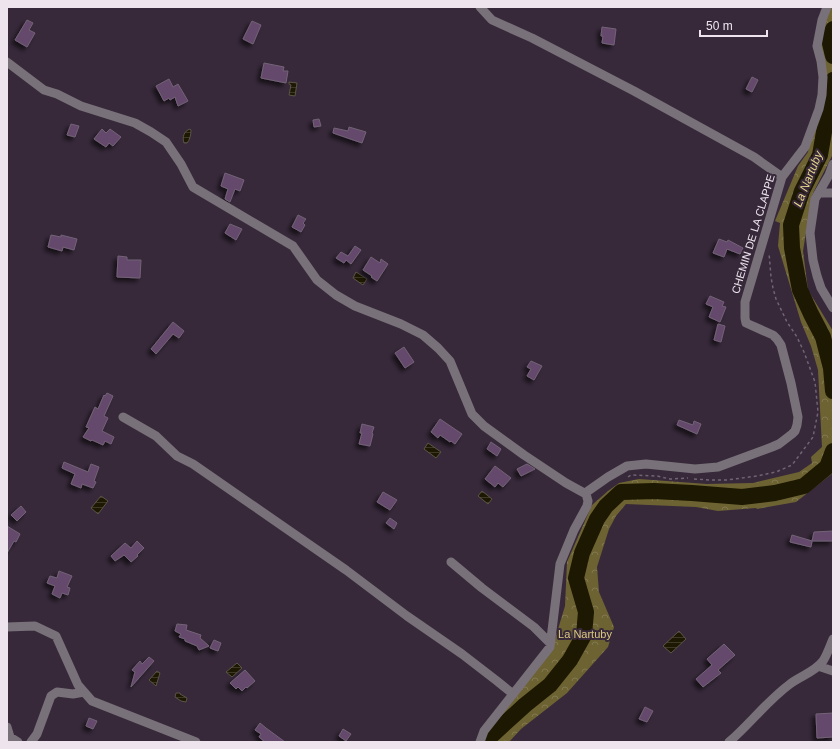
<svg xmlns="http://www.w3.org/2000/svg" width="840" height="749" viewBox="0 0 840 749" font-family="Helvetica,sans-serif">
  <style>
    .forest { fill: url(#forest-crowns) }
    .water { fill: url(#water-rules); stroke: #5b5548 }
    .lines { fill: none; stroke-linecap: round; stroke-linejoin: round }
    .river { stroke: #1d1801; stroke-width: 16 }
    .building { fill: #65486c; stroke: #726376; filter: url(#shadow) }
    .path { stroke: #716473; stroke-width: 1.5; stroke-dasharray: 3 3; stroke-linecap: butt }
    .minor { stroke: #787179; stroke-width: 9 }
    .labels { text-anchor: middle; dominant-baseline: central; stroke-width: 4; stroke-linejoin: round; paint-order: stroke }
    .street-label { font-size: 11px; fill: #ede4ee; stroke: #37293a }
    .park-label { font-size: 11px; fill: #dbc97e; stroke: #37293a }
    .water-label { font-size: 12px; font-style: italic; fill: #e7d689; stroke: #37293a }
  </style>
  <defs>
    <pattern id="forest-crowns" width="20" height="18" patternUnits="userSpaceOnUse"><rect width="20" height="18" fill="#6d6232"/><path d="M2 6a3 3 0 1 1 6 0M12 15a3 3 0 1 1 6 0" fill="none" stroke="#827850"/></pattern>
    <pattern id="water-rules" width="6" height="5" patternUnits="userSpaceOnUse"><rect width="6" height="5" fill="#1d1801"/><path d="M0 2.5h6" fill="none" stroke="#3e3926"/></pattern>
    <filter id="shadow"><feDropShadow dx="-3.5" dy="3.5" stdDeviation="2" flood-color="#0009"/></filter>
  </defs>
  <rect width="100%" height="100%" fill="#37293a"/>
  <path class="forest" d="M828 7H833V154L812 195 803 251 808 290 833 331V473L796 502 757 509 756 508 718 511 696 507 626 504 616 516 609 529 597 567 599 592 614 627 608 647 567 693 521 729 509 742H481L552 649 565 606 567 562 592 505 608 491 619 483 639 479 707 484 753 483 799 472 812 463 811 457 822 447 818 370 811 346 801 322 778 246 780 223 775 221 798 166 808 152 821 83 826 76 824 55 819 49Z"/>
  <path class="water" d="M289 82 297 83 295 96 289 95 291 85 289 84Z
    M190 129 191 130C191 134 190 140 187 143H184C182 137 184 131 190 129Z
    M356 272 367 279 363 285 353 278Z
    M428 443 441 452 436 458 424 449Z
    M482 491 492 499 488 504 478 496Z
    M101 496 108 501 98 514 91 508Z
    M679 631 686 639 671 653 663 646Z
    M237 663 242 668 232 677 226 672Z
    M157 671 160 673 156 686 149 680Z
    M176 693H180V694L187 698 186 702 181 701 175 697Z"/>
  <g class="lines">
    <path class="river" d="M833 29 829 39 833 56
      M833 80 820 155 802 191 791 225 792 248 800 290 811 314 823 337 831 368 833 391
      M488 742 491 736 525 705 550 685 570 660 584 635 586 612 576 578 582 553 597 519 606 506 621 492 654 491 692 493 742 497 775 493 804 486 827 467 833 451"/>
  </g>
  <path class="building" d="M27 20 33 23 29 30 35 33 27 47 15 40Z
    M252 21 261 25 253 44 243 39Z
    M602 27 616 29 614 45 602 43 603 36H601Z
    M264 63 284 67 283 71H288L286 83 261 78Z
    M752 77 758 80 752 92 746 89Z
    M169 79 173 87 178 84 188 101 178 106 175 97 170 100 169 98 164 101 156 86Z
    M319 119 321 126 314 127 313 120Z
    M71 124 79 126 75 137 67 135Z
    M349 127 366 132 362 143 333 133 334 128 348 131Z
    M102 129 106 133 110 129 121 137 113 146 109 143 106 147 94 139Z
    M225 173 244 180 240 191 235 189 230 202 225 199 228 189 221 186Z
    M298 215 306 219 303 223 305 225 301 232 292 227Z
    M230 224 242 229 236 240 225 233Z
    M51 235 61 237V235L77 239 74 250 63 247 62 251 48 247Z
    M719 239 727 242 728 240 743 248 740 254 727 249 724 257 713 253Z
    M355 246 361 250 351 264 346 260 344 263 336 258 341 252 348 256Z
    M118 256 127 257V260H141L140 278 117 277Z
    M371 257 380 263 381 259 388 264 377 281 371 277 372 276 363 270Z
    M710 296 724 302 722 306 726 307 720 322 709 317 713 307 706 304Z
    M173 322 184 331 179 338 173 334 156 354 151 349Z
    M718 324 725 326 721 342 714 340Z
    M404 347 414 362 405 368 395 353Z
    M531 361 542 366 534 380 527 376 531 369 527 367Z
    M107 393 113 396 104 416 108 418 102 431 114 437 111 444 105 441 103 445 92 440 91 441 83 437 89 428 86 427 95 407 98 409 104 395 105 396Z
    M440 419 462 434 455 444 451 441 450 442 440 435 438 438 431 432Z
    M679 420 693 425 694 421 701 424 697 434 677 425Z
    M362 424 374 427 372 433 373 434 370 446 359 444 362 433H360Z
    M491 442 501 449 497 456 487 449Z
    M64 462 88 472 91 464 99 467 94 481 96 482 93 488 82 484 81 488 71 484 75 474 62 468Z
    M527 464 535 469 521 476 517 469Z
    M495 466 511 478 503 487 498 483 495 487 485 479Z
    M383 492 397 500 390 510 377 502Z
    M21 506 26 512 17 521 11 515Z
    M390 518 397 523 394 529 386 523Z
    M7 526 20 534 16 542 14 541 7 553Z
    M833 531V541H812L811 547 790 542 792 535 812 541 814 532Z
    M137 541 144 548 137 555 138 556 131 562 124 555 115 561 111 556 125 543 131 548Z
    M59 571 72 576 67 587 70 588 68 595 62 593 60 598 52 594 55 586 47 583 50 576 57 578Z
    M177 624 187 625 186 630 201 635 200 638 209 646 199 650 197 646 185 641V639L179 637 181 634 175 631Z
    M214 640 221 643 218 651 210 648Z
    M724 644 735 655 718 670 721 673 703 687 696 679 712 665 707 659Z
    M149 657 154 661 131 687 135 672 132 670 140 661 142 664Z
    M245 670 255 681 247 688 246 687 242 691 238 687 236 689 230 683Z
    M645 707 653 711 647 722 639 719Z
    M833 713V737L817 738 816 714Z
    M89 718 97 721 93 729 86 726Z
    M260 723 266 728 285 742H265L259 737 261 734 255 730Z
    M343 729 351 734 346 741 339 736Z"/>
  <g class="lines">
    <path class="path" d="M628 477 631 475 657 476 670 479 688 478
      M694 479 710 480H727L757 476 776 472 792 465 813 437 818 412 815 382 804 352 797 337 787 322 776 299 773 288 771 277 769 253"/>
    <path class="minor" d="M480 7 492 20 532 38 634 91 754 157 782 177
      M7 62 44 90 57 94 81 106 135 123 151 132 166 142 181 164 193 187 293 246 317 280 336 295 355 306 401 324 423 335 438 348 450 361 472 414 484 426 524 455 566 483 586 494
      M833 164 829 175 815 199 810 233 813 260 817 276 821 288 833 308
      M819 193H833
      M123 417 156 436 177 456 193 464 346 570 407 616 462 654 497 681 513 694
      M451 562 482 588 534 627 550 643
      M7 627 35 626 56 636 78 685 92 701 196 742
      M818 666 833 671
      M7 727 10 737 18 742
      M31 742 37 734 51 696 57 692 73 694 84 692
      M480 742 484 731 550 647 560 564 574 530 587 506 588 501 586 494 588 491 608 477 627 466 646 464 695 469 718 467 772 447 779 444 792 434 795 431 797 425 798 417 791 383 781 345 777 339 773 335 746 323 745 318V302L782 177 805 147 819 109 822 95 823 77 821 61 817 46 822 20 827 7
      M729 742C750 724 767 701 790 684 800 676 815 672 823 661 827 655 830 646 833 639"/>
  </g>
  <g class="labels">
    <g class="street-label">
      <text transform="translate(753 234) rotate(-73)">CHEMIN DE LA CLAPPE</text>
    </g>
    <g class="park-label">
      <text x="585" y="634">La Nartuby</text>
    </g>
    <g class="water-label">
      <text transform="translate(808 179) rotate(-68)">La Nartuby</text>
    </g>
  </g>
  <rect width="840" height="749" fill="none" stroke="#ede4ee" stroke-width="16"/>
  <path d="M700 30v6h67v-6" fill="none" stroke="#ede4ee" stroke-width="2"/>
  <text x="706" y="30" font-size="12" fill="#ede4ee" stroke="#37293a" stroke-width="3" paint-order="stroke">50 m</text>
</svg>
